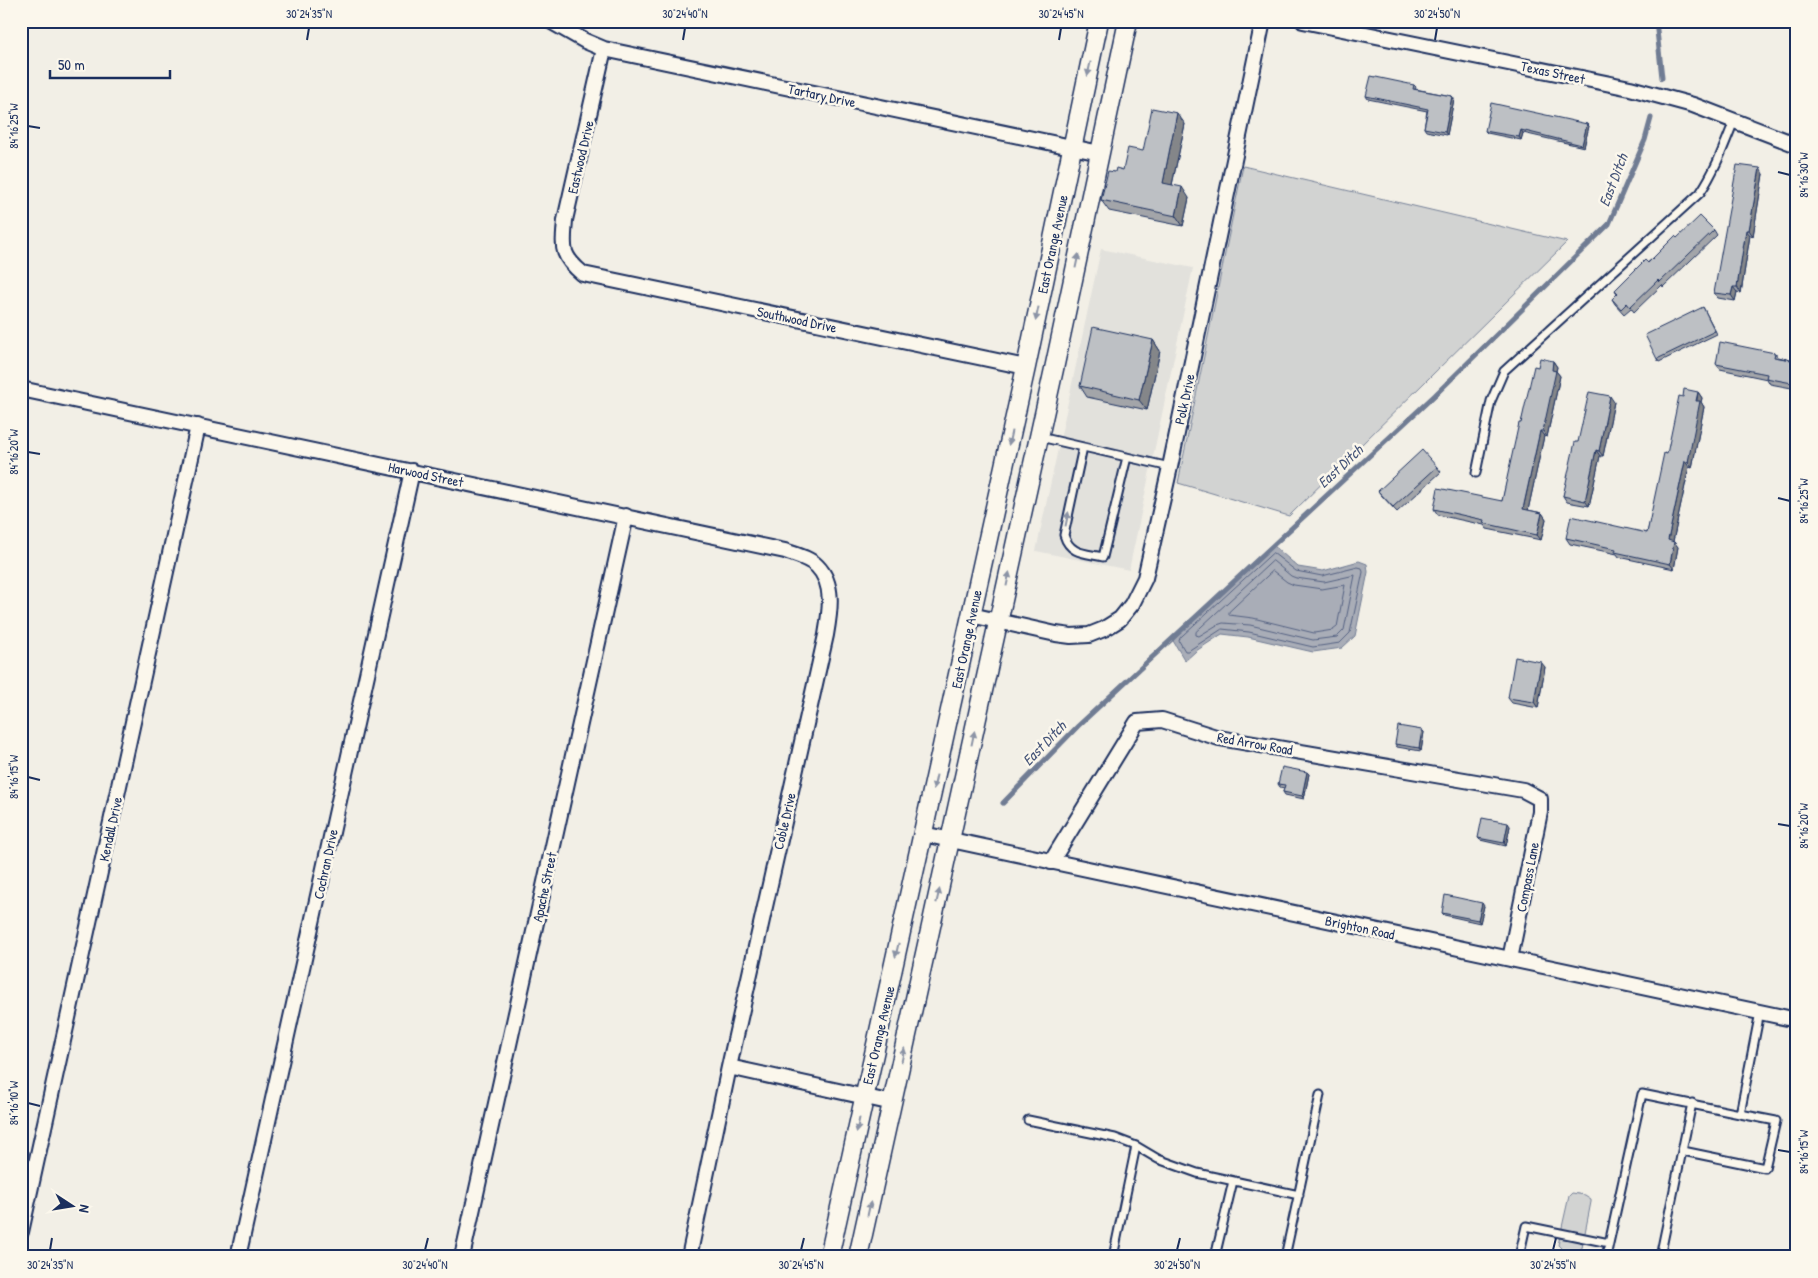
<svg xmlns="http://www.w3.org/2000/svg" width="1818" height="1278" viewBox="0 0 1818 1278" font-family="'Patrick Hand',sans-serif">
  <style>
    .built { fill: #e2e1dc }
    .green { fill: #d2d3d2; stroke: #768198 }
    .water { fill: #a9adb7; stroke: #707b93 }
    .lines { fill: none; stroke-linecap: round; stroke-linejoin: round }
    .shore { stroke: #546182; stroke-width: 1 }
    .stream { stroke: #707b93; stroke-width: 5 }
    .service-casing { stroke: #1b2f5e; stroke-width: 11 }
    .minor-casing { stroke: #1b2f5e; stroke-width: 18 }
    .tertiary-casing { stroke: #1b2f5e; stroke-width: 21 }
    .service { stroke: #fbf7ec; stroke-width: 7 }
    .minor { stroke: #fbf7ec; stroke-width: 14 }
    .tertiary { stroke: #fbf7ec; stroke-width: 18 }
    .wall { fill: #a3a5a9; stroke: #1b2f5e }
    .shaded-wall { fill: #848689; stroke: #1b2f5e }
    .building { fill: #bdc0c4; stroke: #1b2f5e }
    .oneway { fill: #8b93a5 }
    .ticks { fill: none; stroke: #1b2f5e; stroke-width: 2 }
    .labels { text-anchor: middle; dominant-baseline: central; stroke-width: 5; stroke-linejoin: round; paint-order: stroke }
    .street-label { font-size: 14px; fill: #1b2f5e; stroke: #fbf7ec }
    .water-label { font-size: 15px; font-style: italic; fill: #465579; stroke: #fbf7ec }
    .neatline { fill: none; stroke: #1b2f5e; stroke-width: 2 }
    .ticks-label { font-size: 12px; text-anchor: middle; fill: #1b2f5e }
  </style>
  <rect width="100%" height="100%" fill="#f2efe6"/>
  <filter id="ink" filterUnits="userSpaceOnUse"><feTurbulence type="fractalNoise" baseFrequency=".02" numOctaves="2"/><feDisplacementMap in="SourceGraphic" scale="10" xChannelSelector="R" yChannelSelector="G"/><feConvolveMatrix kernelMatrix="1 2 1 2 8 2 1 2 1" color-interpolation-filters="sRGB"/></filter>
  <g filter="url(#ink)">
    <path class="built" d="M1101 249 1193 268 1129 570 1036 551Z"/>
    <path class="green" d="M1243 166 1567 242 1289 516 1178 483Z
      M1572 1193 1585 1195 1591 1199V1202L1582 1248 1572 1253 1564 1251 1558 1245 1569 1196Z"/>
    <path class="water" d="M1273 545 1298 567 1323 571 1359 561 1367 564 1368 572 1355 636 1342 648 1313 652 1248 637 1222 634 1196 651 1185 661 1172 639Z"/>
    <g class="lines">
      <path class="shore" d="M1273 553 1296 571 1322 576 1358 567 1362 568 1363 572 1350 633 1340 643 1313 647 1249 632 1222 629 1188 651H1185L1179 641 1180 638Z
        M1273 561 1291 576 1296 578 1324 582 1355 575 1344 630 1337 637 1313 640 1250 625 1223 623 1217 625 1199 636 1196 635V632Z
        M1273 571 1287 582 1294 585 1322 589 1345 585 1337 627 1333 630 1314 633 1253 618 1229 615V612Z"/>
      <path class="stream" d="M1656 21 1662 78
        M1003 803 1078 726 1435 395 1609 224 1645 140 1651 118"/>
      <g class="service-casing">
        <path id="service" d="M1040 437 1170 467
          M1083 447 1064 535C1070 555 1086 553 1103 557L1127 457
          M1476 473 1491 401 1504 371 1700 193C1715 171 1724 146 1734 121
          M1028 1120 1115 1138 1136 1146 1158 1159 1197 1173 1299 1195
          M1683 1151 1765 1168 1776 1121 1740 1114
          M1113 1257 1136 1146
          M1215 1257 1233 1181
          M1285 1257 1320 1095
          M1519 1257 1526 1226 1609 1243
          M1606 1257 1642 1094 1740 1114 1760 1012
          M1660 1257 1692 1103"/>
      </g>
      <g class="minor-casing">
        <path id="minor" d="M550 21 585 41 604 49 1100 153
          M1303 21 1630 88 1693 105 1797 145
          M604 49 565 220C563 248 560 255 583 274L1026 367
          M21 389 785 551C796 555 809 558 817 566 835 584 830 612 826 635L729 1067 689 1257
          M971 615 1056 634 1071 636 1089 635 1104 629 1120 619 1132 604 1145 578 1170 467 1263 21
          M923 834 1797 1020
          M1051 862 1137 722 1162 720 1219 738 1523 790 1540 799V812L1510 959
          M729 1067 893 1103
          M21 1232 198 426
          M238 1257 412 471
          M462 1257 626 516"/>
      </g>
      <g class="tertiary-casing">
        <path id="tertiary" d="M829 1257 1026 367 1099 21
          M858 1257 1054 369 1128 21"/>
      </g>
      <use href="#service" class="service"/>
      <use href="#minor" class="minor"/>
      <use href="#tertiary" class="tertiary"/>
    </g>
    <path class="wall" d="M1414 85 1416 87 1415 89 1452 96 1454 99 1447 135 1426 131 1424 128 1427 111 1368 99 1366 96Z
      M1185 124 1172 185 1189 198 1183 226 1109 211 1101 200 1123 170 1143 151Z
      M1587 124 1589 126 1584 147 1523 133 1521 140 1487 133 1485 131Z
      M1763 174 1753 236 1750 235 1741 293 1737 292 1735 301 1718 298 1714 293Z
      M1714 230 1717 235 1663 287 1662 285 1634 312 1631 308 1624 314 1615 304 1612 299 1617 294 1615 290 1677 238Z
      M1703 307 1717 334 1659 362 1657 359Z
      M1153 340 1160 351 1147 410 1087 397 1080 386Z
      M1775 353 1778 357 1797 361V389L1770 384 1767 379 1720 369 1716 364Z
      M1553 361 1557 367 1556 371 1560 376 1547 437 1544 436 1528 510 1542 513 1546 519 1541 540 1487 529 1484 525 1438 515 1434 509 1502 501 1521 423 1538 367Z
      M1698 392 1702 398 1701 402 1704 407 1692 468 1689 467 1673 541 1674 542 1678 547 1674 569 1619 557 1617 554 1570 544 1566 538 1647 533 1667 454Z
      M1614 402 1603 456H1600L1589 506 1567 502 1563 496 1578 442Z
      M1437 467 1441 472 1397 512 1382 496 1378 491Z
      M1545 667 1538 708 1512 703 1508 698Z
      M1422 730 1424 732 1421 751 1397 747 1395 744Z
      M1309 774 1304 799 1285 795 1283 792 1284 788 1280 787 1278 784Z
      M1510 826 1506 846 1480 840 1478 838Z
      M1484 906 1480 923 1444 915 1442 913Z"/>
    <path class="shaded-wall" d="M1452 96 1454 99 1447 135 1445 132Z
      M1177 113 1185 124 1170 194 1163 183Z
      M1587 124 1589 126 1584 147 1582 145Z
      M1521 130 1523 133 1521 140 1519 137Z
      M1760 168 1763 174 1753 236 1749 230Z
      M1182 187 1189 198 1183 226 1176 216Z
      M1746 230 1750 235 1741 293 1737 287Z
      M1733 287 1737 292 1735 301 1731 295Z
      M1153 340 1160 351 1147 410 1139 400Z
      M1553 361 1557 367 1556 371 1560 376 1547 437 1543 431Z
      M1698 392 1702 398 1701 402 1704 407 1692 468 1688 462Z
      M1610 396 1614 402 1603 456 1599 451Z
      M1540 431 1544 436 1527 515 1523 509Z
      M1596 450 1600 456 1589 506 1585 501Z
      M1685 461 1689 467 1672 546 1668 540Z
      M1542 513 1546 519 1541 540 1537 535Z
      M1674 542 1678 547 1674 569 1670 564Z
      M1541 662 1545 667 1538 708 1534 702Z
      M1422 730 1424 732 1421 751 1419 748Z
      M1307 772 1309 774 1304 799 1302 796Z
      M1508 823 1510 826 1506 846 1504 843Z
      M1482 903 1484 906 1480 923 1478 920Z"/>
    <path class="building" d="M1371 76 1414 85 1413 89 1452 96 1445 132 1424 128 1428 109 1366 96Z
      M1491 103 1587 124 1582 145 1521 130 1519 137 1485 131Z
      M1152 108 1177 113 1163 183 1182 187 1176 216 1101 200 1108 171 1115 172 1116 168 1123 170 1128 148 1143 151Z
      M1737 165 1760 168 1749 230H1746L1737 287H1733L1731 295 1714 293Z
      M1700 216 1714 230 1660 282 1658 280 1630 307 1627 303 1621 309 1612 299 1618 293 1615 290 1645 260 1648 263 1675 236 1677 238Z
      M1703 307 1715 331 1657 359 1645 335Z
      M1093 327 1153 340 1139 400 1080 386Z
      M1720 342 1775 353 1774 357 1797 361V384L1766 378 1767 374 1716 364Z
      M1540 358 1553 361 1552 370 1556 371 1543 431H1540L1523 509 1542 513 1537 535 1483 523 1484 520 1434 509 1438 488 1502 501 1519 423H1521L1534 366 1538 367Z
      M1684 389 1698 392 1696 401H1700L1688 462 1685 461 1668 540 1674 542 1670 564 1615 552 1616 549 1566 538 1571 516 1647 533 1664 453 1667 454 1679 396 1683 397Z
      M1589 392 1610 396 1599 451 1596 450 1585 501 1563 496 1575 442H1578Z
      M1422 450 1437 467 1393 507 1378 491Z
      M1515 657 1541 662 1534 702 1508 698Z
      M1398 726 1422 730 1419 748 1395 744Z
      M1282 767 1307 772 1302 796 1283 792 1285 785 1278 784Z
      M1482 818 1508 823 1504 843 1478 838Z
      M1445 895 1482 903 1478 920 1442 913Z"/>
    <defs><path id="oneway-solid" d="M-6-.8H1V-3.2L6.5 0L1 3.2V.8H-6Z" transform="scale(1.25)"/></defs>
    <g class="oneway">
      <use href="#oneway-solid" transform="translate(1089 69) rotate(102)"/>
      <use href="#oneway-solid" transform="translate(1077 261) rotate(-78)"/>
      <use href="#oneway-solid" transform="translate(1037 314) rotate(102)"/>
      <use href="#oneway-solid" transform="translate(1010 438) rotate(102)"/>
      <use href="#oneway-solid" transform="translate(1067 519) rotate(-78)"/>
      <use href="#oneway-solid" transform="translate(1008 579) rotate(-78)"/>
      <use href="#oneway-solid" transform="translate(973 738) rotate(-78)"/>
      <use href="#oneway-solid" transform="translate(935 782) rotate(102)"/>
      <use href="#oneway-solid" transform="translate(938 896) rotate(-77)"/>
      <use href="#oneway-solid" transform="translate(897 950) rotate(103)"/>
      <use href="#oneway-solid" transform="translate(903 1055) rotate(-78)"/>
      <use href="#oneway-solid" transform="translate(858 1125) rotate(102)"/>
      <use href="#oneway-solid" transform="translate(869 1209) rotate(-78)"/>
    </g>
  </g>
  <path class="ticks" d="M307 40 309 28M683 40 685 28M1059 40 1061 28M1435 40 1437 28M28 126 40 128M1778 172 1790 175M28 452 40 454M1778 498 1790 501M28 777 40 780M1778 824 1790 826M28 1103 40 1106M1778 1150 1790 1152M50 1250 52 1238M425 1250 428 1238M801 1250 804 1238M1177 1250 1180 1238M1553 1250 1556 1238"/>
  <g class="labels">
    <g class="street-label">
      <text transform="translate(1553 72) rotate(12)">Texas Street</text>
      <text transform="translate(822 95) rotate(12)">Tartary Drive</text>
      <text transform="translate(580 157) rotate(-77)">Eastwood Drive</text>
      <text transform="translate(1052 244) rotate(-78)">East Orange Avenue</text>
      <text transform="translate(797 319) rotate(12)">Southwood Drive</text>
      <text transform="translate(1184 399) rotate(-78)">Polk Drive</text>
      <text transform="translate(426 474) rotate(12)">Harwood Street</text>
      <text transform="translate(966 639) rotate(-78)">East Orange Avenue</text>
      <text transform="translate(1255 743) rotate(10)">Red Arrow Road</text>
      <text transform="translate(784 821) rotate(-77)">Coble Drive</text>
      <text transform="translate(110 829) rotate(-78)">Kendall Drive</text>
      <text transform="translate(325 864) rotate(-78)">Cochran Drive</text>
      <text transform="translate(1527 877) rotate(-79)">Compass Lane</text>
      <text transform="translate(544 887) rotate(-78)">Apache Street</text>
      <text transform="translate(1360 927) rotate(12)">Brighton Road</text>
      <text transform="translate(878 1035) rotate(-77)">East Orange Avenue</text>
    </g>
    <g class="water-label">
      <text transform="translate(1613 180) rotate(-69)">East Ditch</text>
      <text transform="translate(1340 466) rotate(-43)">East Ditch</text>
      <text transform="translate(1044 743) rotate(-46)">East Ditch</text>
    </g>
  </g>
  <rect width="1818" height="1278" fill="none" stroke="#fbf7ec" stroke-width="55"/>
  <g transform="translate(72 1206) rotate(102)" stroke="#fbf7ec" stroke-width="4" paint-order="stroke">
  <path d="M0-4L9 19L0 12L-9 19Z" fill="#1b2f5e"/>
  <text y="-8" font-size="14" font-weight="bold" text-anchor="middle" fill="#1b2f5e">N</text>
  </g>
  <path d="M50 70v8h120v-8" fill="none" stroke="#1b2f5e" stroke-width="2.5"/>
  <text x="58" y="70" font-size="15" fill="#1b2f5e" stroke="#fbf7ec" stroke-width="4" paint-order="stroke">50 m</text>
  <rect x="28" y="28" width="1762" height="1222" class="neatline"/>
  <g class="ticks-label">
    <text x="309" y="18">30°24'35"N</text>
    <text x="685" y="18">30°24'40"N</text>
    <text x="1061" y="18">30°24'45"N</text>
    <text x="1437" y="18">30°24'50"N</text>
    <text transform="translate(14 126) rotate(-90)" y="4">84°16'25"W</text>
    <text transform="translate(1804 175) rotate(-90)" y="4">84°16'30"W</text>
    <text transform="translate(14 452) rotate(-90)" y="4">84°16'20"W</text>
    <text transform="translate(1804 501) rotate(-90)" y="4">84°16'25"W</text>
    <text transform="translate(14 777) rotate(-90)" y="4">84°16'15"W</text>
    <text transform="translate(1804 826) rotate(-90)" y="4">84°16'20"W</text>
    <text transform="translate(14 1103) rotate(-90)" y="4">84°16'10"W</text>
    <text transform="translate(1804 1152) rotate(-90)" y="4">84°16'15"W</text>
    <text x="50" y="1269">30°24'35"N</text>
    <text x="425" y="1269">30°24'40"N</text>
    <text x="801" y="1269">30°24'45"N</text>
    <text x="1177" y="1269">30°24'50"N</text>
    <text x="1553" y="1269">30°24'55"N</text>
  </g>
</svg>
